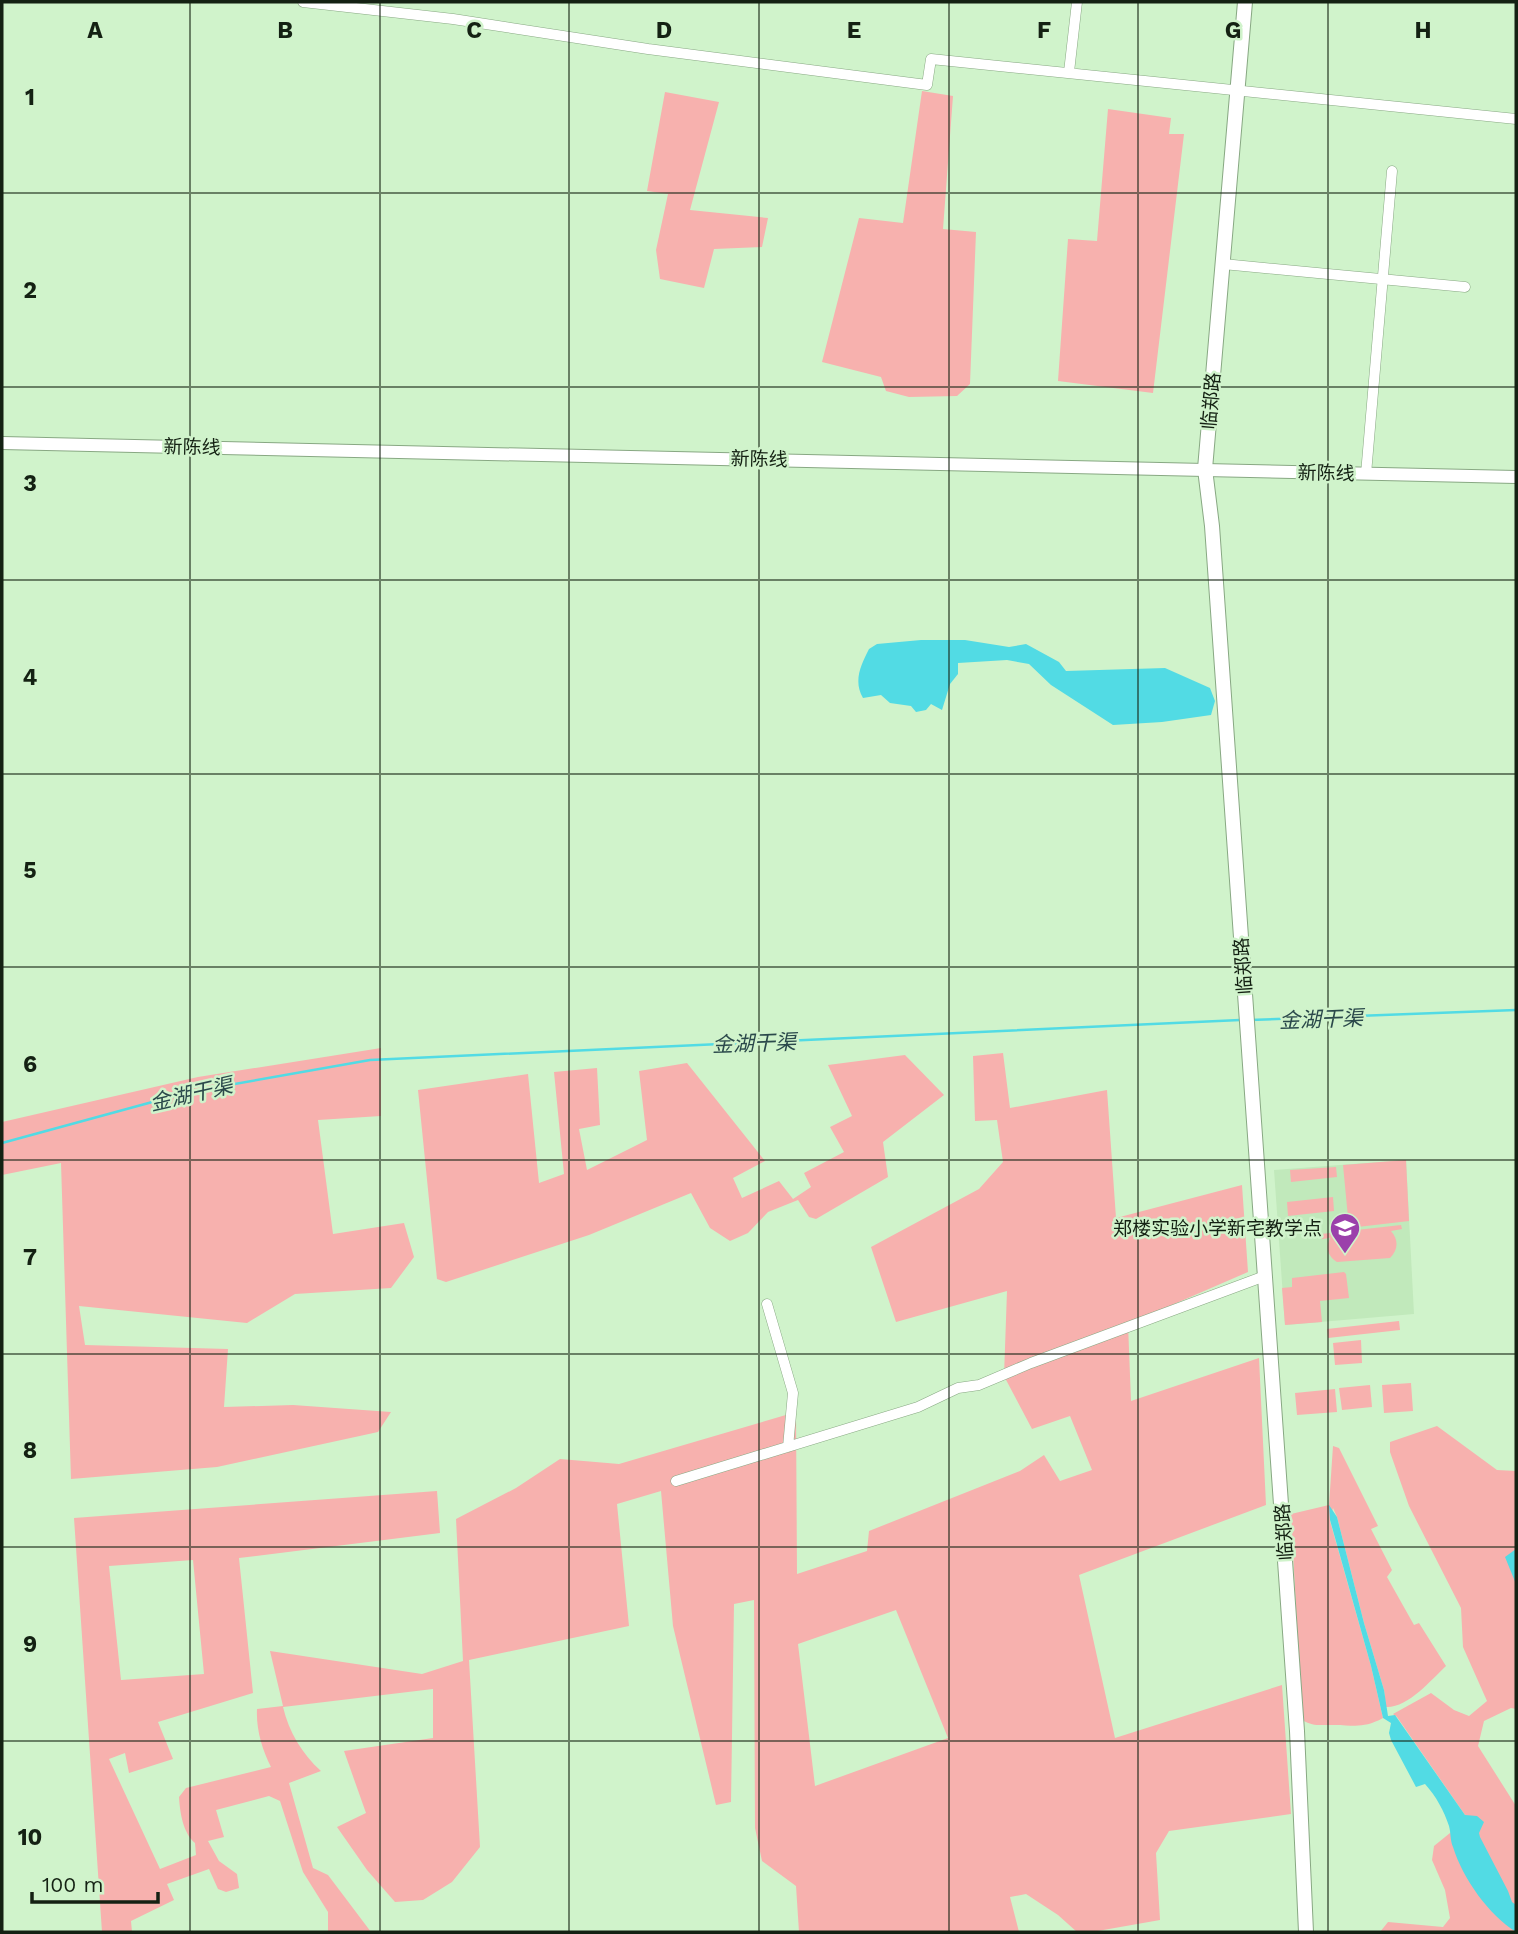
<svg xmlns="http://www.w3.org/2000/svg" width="1518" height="1934" viewBox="0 0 1518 1934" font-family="'Work Sans','Noto Sans SC',sans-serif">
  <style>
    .built { fill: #c1e9bb }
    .green { fill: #f7b1ae; fill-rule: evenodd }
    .water { fill: #52dbe4 }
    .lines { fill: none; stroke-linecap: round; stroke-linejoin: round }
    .stream { stroke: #52dbe4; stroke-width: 2.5 }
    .minor-casing { stroke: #88a883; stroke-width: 11 }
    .tertiary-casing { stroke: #88a883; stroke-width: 14 }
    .secondary-casing { stroke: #88a883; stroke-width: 16 }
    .minor { stroke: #fff; stroke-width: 10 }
    .tertiary { stroke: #fff; stroke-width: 12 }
    .secondary { stroke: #fff; stroke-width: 14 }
    .grid { fill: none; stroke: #142113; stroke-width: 2; stroke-opacity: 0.55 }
    .labels { text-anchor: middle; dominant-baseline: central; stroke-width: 5; stroke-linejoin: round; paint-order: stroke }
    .street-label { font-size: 19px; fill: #142113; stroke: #d0f3cb }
    .poi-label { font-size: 19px; fill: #142113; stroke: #d0f3cb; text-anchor: end }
    .water-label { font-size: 21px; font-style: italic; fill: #2b494b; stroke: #d0f3cb }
    .grid-label { font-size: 23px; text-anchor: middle; font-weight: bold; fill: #142113; stroke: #d0f3cb; stroke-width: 5; stroke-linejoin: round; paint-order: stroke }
  </style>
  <rect width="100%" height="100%" fill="#d0f3cb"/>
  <path class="built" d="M1406 1160 1414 1314 1285 1325 1274 1170Z"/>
  <path class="green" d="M922 91 953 96 943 229 976 232 970 384 957 396 909 397 886 391 881 377 822 362 859 218 903 223Z
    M665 92 719 102 690 210 768 218 762 247 714 249 704 288 660 279 656 250 668 194 647 191Z
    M1108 109 1171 118 1169 134H1184L1153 393 1058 381 1068 239 1097 241Z
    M381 1048V1116L318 1120 333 1234 404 1223 414 1257 391 1288 295 1294 247 1323 79 1306 85 1345 228 1349 224 1407 293 1405 391 1412 378 1432 217 1467 71 1479 61 1163 2 1175V1122L198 1077Z
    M1003 1053 1010 1108 1107 1090 1116 1218 1242 1185 1248 1272 1128 1324 1131 1401 1259 1358 1266 1505 1079 1575 1115 1738 1282 1685 1291 1814 1169 1831 1156 1853 1160 1920 1092 1932H1077L1058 1915 1026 1894 1010 1897 1019 1932H799L796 1886 762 1861 755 1828 754 1600 734 1604 731 1802 716 1805 673 1626 661 1491 617 1504 629 1626 469 1660 480 1847 452 1882 423 1900 395 1902 367 1870 337 1827 366 1813 344 1751 433 1738V1689L283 1707C289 1732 302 1754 321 1771L289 1783 313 1868 328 1875 371 1932H328V1912L303 1872 280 1801 269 1796 216 1810 224 1837 208 1841 219 1861 237 1874 239 1888 226 1892 218 1889 209 1869 167 1884 174 1900 131 1921 132 1932H102L74 1518 437 1491 440 1533 239 1558 253 1693 158 1722 173 1759 129 1773 125 1753 109 1759 160 1869 196 1855 195 1843C183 1833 180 1813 179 1797L186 1788 271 1767C262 1749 256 1729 257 1709L283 1706 270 1651 422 1674 463 1661 456 1519 516 1488 560 1459 619 1464 796 1412 797 1574 867 1551 869 1531 1020 1471 1044 1455 1060 1481 1092 1470 1070 1416 1032 1429 1004 1376 1007 1291 896 1322 871 1247 979 1189 1003 1162 997 1120 975 1121 973 1056ZM193 1560 204 1674 121 1680 109 1566ZM896 1610 948 1738 815 1786 798 1644Z
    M905 1055 944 1095 883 1142 888 1177 816 1219 809 1217 798 1200 768 1212 748 1233 730 1241 710 1228 691 1193 589 1235 446 1282 437 1279 418 1090 528 1074 539 1183 564 1174 554 1072 597 1068 600 1125 579 1129 587 1170 647 1140 639 1071 687 1063 765 1161 733 1178 742 1198 779 1181 793 1199 811 1187 804 1173 844 1152 830 1127 852 1116 828 1065Z
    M1406 1160 1409 1221 1349 1228 1343 1165Z
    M1336 1167 1337 1177 1291 1182 1290 1170Z
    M1333 1197 1334 1211 1288 1216 1287 1202Z
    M1401 1225 1402 1229 1391 1231C1399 1240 1398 1250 1390 1258L1337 1262C1328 1256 1325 1248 1330 1238L1322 1239 1321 1234Z
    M1344 1272 1346 1274 1349 1298 1320 1301 1322 1322 1285 1325 1282 1288 1292 1287V1278Z
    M1399 1321 1400 1330 1328 1338 1327 1329Z
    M1361 1340 1362 1363 1335 1365 1333 1343Z
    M1411 1383 1413 1411 1384 1413 1382 1385Z
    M1370 1385 1372 1407 1342 1410 1339 1388Z
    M1335 1389 1337 1412 1297 1415 1295 1393Z
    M1437 1426 1497 1470 1516 1471V1709L1511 1708 1484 1721 1478 1746 1516 1806V1932H1380L1388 1922 1443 1927 1450 1918 1445 1890 1432 1860 1434 1846 1450 1833 1465 1815 1397 1717 1393 1714 1431 1693 1454 1710 1469 1716 1487 1701 1463 1647 1461 1608 1409 1506 1390 1452V1442Z
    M1333 1446 1339 1448 1378 1526 1371 1529 1392 1570 1387 1577 1414 1625 1419 1623 1446 1666C1431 1680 1408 1708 1386 1707L1384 1690 1364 1623 1337 1517 1333 1508 1330 1521 1371 1666 1383 1718C1361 1730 1352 1724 1329 1725 1317 1725 1313 1726 1302 1720L1291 1514 1329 1505Z"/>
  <path class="water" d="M921 640H965L1009 647 1026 644 1059 662 1066 671 1165 668 1210 688 1215 701 1211 715 1162 722 1113 725 1051 685 1029 664 1007 660 958 663V674L950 684 942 710 931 704 926 710 916 712 911 706 890 703 881 695 863 698C853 681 861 665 869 649L877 644Z
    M1329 1505 1337 1517 1364 1623 1384 1690 1388 1716 1395 1715 1465 1815 1477 1816 1484 1822 1479 1833 1480 1837 1508 1891 1512 1902 1516 1905V1932C1489 1915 1463 1879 1453 1847 1450 1840 1451 1833 1449 1826 1444 1811 1436 1796 1425 1784L1416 1787 1391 1740 1389 1733 1391 1723 1383 1718 1371 1666 1330 1520Z
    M1516 1549V1584L1505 1557Z"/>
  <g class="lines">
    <path class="stream" d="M1250 1020 1516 1010
      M2 1143 189 1092 370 1060 1240 1020"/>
    <g class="minor-casing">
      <path id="minor" d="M303 2 453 19 648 49 927 85 931 59 1516 119
        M1069 72 1077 2
        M1223 264 1465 287
        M1366 474 1392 171
        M767 1304 793 1393 788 1447
        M676 1481 918 1407 958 1388 979 1385 1031 1363 1265 1276"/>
    </g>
    <g class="tertiary-casing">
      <path id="tertiary" d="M2 443 1516 477"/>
    </g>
    <g class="secondary-casing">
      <path id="secondary" d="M1245 2 1205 469 1212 526 1297 1731 1306 1932"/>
    </g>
    <use href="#minor" class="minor"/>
    <use href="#tertiary" class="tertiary"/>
    <use href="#secondary" class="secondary"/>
  </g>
  <path class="grid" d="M190 2V1932M380 2V1932M569 2V1932M759 2V1932M949 2V1932M1138 2V1932M1328 2V1932M2 193H1516M2 387H1516M2 580H1516M2 774H1516M2 967H1516M2 1160H1516M2 1354H1516M2 1547H1516M2 1741H1516"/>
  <defs>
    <g id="school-pin" transform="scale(1.575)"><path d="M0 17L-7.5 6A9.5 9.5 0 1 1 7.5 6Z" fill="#9b40ab" stroke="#d0f3cb"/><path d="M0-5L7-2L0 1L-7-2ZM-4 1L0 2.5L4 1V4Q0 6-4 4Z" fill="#fff"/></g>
  </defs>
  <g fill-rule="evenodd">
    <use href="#school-pin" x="1345" y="1228"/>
  </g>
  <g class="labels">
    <g class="street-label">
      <text transform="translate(1211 401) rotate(-85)">临郑路</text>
      <text transform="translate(192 447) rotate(1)">新陈线</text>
      <text transform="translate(759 459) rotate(1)">新陈线</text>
      <text transform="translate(1326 473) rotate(1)">新陈线</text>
      <text transform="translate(1243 966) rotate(-94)">临郑路</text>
      <text transform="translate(1284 1532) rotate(-94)">临郑路</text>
    </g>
    <g class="poi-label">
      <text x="1322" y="1228">郑楼实验小学新宅教学点</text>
    </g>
    <g class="water-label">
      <text transform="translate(1321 1019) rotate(-2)">金湖干渠</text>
      <text transform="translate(754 1043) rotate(-2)">金湖干渠</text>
      <text transform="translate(191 1094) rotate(-13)">金湖干渠</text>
    </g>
  </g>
  <g class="grid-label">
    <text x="95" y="38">A</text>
    <text x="285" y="38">B</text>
    <text x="474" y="38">C</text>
    <text x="664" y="38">D</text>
    <text x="854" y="38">E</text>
    <text x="1044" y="38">F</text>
    <text x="1233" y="38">G</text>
    <text x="1423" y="38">H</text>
    <text x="30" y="105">1</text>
    <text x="30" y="298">2</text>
    <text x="30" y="491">3</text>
    <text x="30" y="685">4</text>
    <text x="30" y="878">5</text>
    <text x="30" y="1072">6</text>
    <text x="30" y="1265">7</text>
    <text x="30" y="1458">8</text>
    <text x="30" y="1652">9</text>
    <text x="30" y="1845">10</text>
  </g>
  <rect width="1518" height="1934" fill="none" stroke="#142113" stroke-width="7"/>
  <path d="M32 1892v10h126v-10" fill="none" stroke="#142113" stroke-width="3.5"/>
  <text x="42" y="1892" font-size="21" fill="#142113" stroke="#d0f3cb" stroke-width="5" paint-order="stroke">100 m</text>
</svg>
